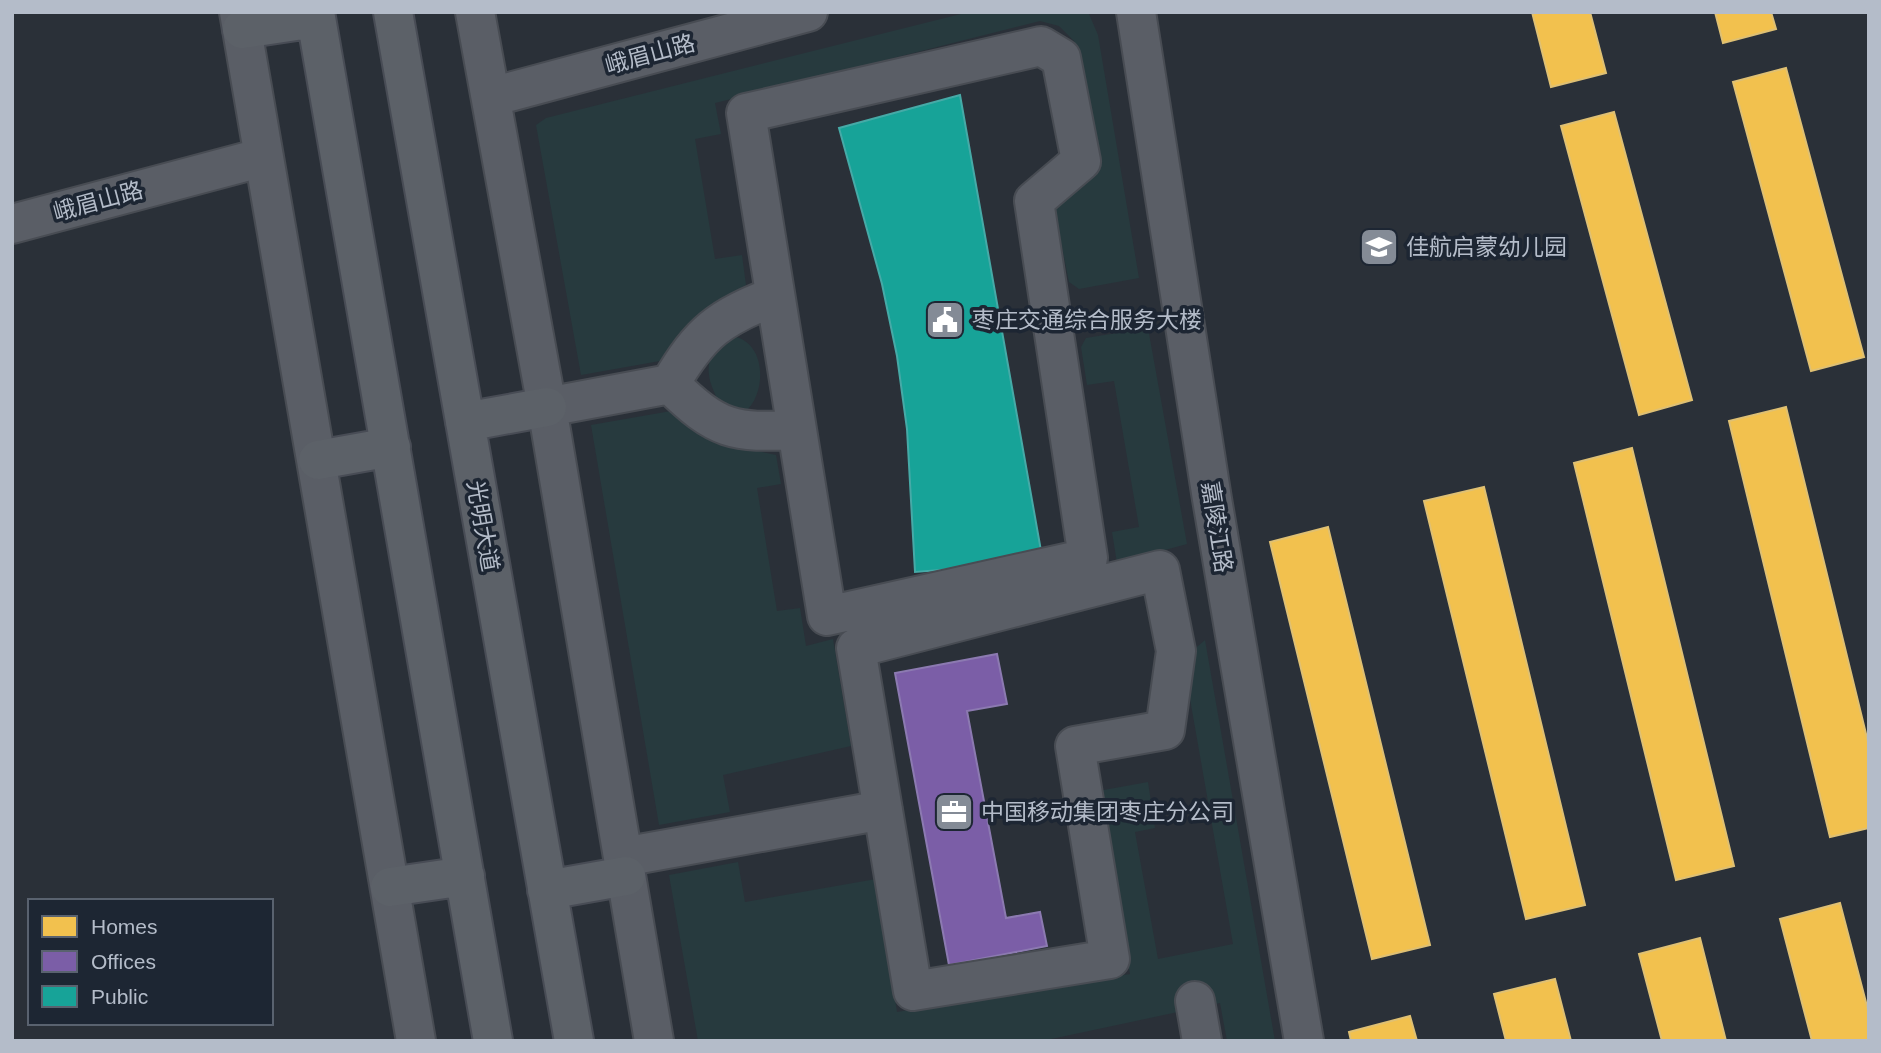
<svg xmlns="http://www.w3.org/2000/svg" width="1881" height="1053" viewBox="0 0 1881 1053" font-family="Arial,'Noto Sans SC',sans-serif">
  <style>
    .green { fill: #273a3e }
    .homes { fill: #f2c14e; stroke: #dfc073; stroke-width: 2 }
    .offices { fill: #7b5ea7; stroke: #8c7ab1; stroke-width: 2 }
    .public { fill: #17a398; stroke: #46aaa7; stroke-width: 2 }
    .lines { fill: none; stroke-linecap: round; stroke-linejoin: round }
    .minor-casing { stroke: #484c53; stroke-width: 42 }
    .major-casing { stroke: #484c55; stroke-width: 42 }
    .minor { stroke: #5a5e66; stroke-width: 38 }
    .major { stroke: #5c6168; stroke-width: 38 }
    .labels { text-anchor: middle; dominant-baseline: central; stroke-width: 7; stroke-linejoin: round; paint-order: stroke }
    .street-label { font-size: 23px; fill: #b4bcc9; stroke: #1d2633 }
    .poi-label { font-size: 23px; fill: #b4bcc9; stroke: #1d2633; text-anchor: start }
  </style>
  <rect width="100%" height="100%" fill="#2a3038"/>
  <path class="green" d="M969 12 1089 14 1098 35 1139 278 1079 289 1069 282 1053 203 1099 169 1074 41 1059 26 1040 21 715 103 721 134 695 139 715 259 742 255 746 285C710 305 686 328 660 361L581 375 536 125 546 118Z
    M1148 328 1187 544 1117 563 1112 532 1139 527 1114 381 1087 385 1081 347 1086 338Z
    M730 336C767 339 768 394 744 413L721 405C705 378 701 355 730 336Z
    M671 411C704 434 736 447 776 455L781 484 757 488 777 611 800 608 806 646 833 639 851 746 723 775 730 812 659 825 591 425Z
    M1205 640 1275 1041H1227L1220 1003 1042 1041H698L669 875 738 862 745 902 876 879 897 1012 1130 974 1098 791 1148 782 1155 828 1135 832 1158 959 1233 944 1183 659Z"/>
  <path class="homes" d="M1532 12H1590L1606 73 1551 87Z
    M1715 12H1771L1776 29 1723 43Z
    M1786 68 1864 357 1811 371 1733 82Z
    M1614 112 1692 400 1639 415 1561 126Z
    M1786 407 1869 746V828L1830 837 1729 421Z
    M1632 448 1734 866 1676 880 1574 463Z
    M1484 487 1585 905 1526 919 1424 501Z
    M1328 527 1430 945 1372 959 1270 542Z
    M1840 903 1869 1014V1041H1812L1780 919Z
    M1700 938 1726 1041H1662L1639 954Z
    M1555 979 1571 1041H1506L1494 994Z
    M1410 1016 1417 1041H1351L1349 1032Z"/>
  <path class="offices" d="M997 654 1007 704 967 711 1006 918 1040 912 1047 946 949 965 895 673Z"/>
  <path class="public" d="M960 95 1043 562 915 572 907 429 897 356 882 284 839 128Z"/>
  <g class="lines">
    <g class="minor-casing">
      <path id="minor" d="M239 12 416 1041
        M475 12 547 407 654 1041
        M1136 12 1212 499 1304 1041
        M1041 46 1061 58 1081 161 1034 201 1088 558 827 616 746 113Z
        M491 97 808 12
        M12 224 264 157
        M670 384C718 431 733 433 797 430
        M547 407 670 384C701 331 719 318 775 296
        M1160 570 1176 651 1165 730 1075 746 1110 959 913 991 856 648Z
        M623 857 883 810
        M1195 1001 1202 1041"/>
    </g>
    <g class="major-casing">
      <path id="major" d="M315 12 493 1041
        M393 12 574 1041
        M242 29 316 18
        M465 422 547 407
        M318 460 391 447
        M390 887 465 876
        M547 890 626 876"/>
    </g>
    <use href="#minor" class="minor"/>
    <use href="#major" class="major"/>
  </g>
  <defs>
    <g id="school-square" transform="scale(2.0125)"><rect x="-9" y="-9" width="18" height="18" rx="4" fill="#848b96" stroke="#1d2633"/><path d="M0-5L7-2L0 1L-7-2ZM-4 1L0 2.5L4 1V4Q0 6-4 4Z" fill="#fff"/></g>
    <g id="civic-square" transform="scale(2.0125)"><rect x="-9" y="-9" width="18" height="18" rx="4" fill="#848b96" stroke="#1d2633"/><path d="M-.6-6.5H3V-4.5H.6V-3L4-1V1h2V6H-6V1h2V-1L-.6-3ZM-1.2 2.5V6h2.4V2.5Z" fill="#fff"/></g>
    <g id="office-square" transform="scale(2.0125)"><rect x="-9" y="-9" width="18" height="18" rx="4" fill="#848b96" stroke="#1d2633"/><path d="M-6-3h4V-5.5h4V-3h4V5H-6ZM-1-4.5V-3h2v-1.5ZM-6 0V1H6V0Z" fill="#fff"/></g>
  </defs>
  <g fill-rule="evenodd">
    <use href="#school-square" x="1379" y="247"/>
    <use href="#civic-square" x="945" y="320"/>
    <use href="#office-square" x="954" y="812"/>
  </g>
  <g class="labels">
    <g class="street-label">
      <text transform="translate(650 54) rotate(-15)">峨眉山路</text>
      <text transform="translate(98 201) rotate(-15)">峨眉山路</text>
      <text transform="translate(483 526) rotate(80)">光明大道</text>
      <text transform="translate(1217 527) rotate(81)">嘉陵江路</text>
    </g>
    <g class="poi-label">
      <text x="1406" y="247">佳航启蒙幼儿园</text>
      <text x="972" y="320">枣庄交通综合服务大楼</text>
      <text x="981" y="812">中国移动集团枣庄分公司</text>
    </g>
  </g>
  <rect width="1881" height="1053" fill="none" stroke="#b4bcc9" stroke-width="28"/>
  <rect x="28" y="899" width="245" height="126" fill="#1d2633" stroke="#59626f" stroke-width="2"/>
  <rect x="42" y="916" width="35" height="21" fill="#f2c14e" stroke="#59626f" stroke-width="2"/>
  <text x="91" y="934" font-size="21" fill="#b4bcc9">Homes</text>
  <rect x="42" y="951" width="35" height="21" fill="#7b5ea7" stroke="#59626f" stroke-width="2"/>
  <text x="91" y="969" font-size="21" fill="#b4bcc9">Offices</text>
  <rect x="42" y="986" width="35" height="21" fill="#17a398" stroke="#59626f" stroke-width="2"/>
  <text x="91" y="1004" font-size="21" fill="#b4bcc9">Public</text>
</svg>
